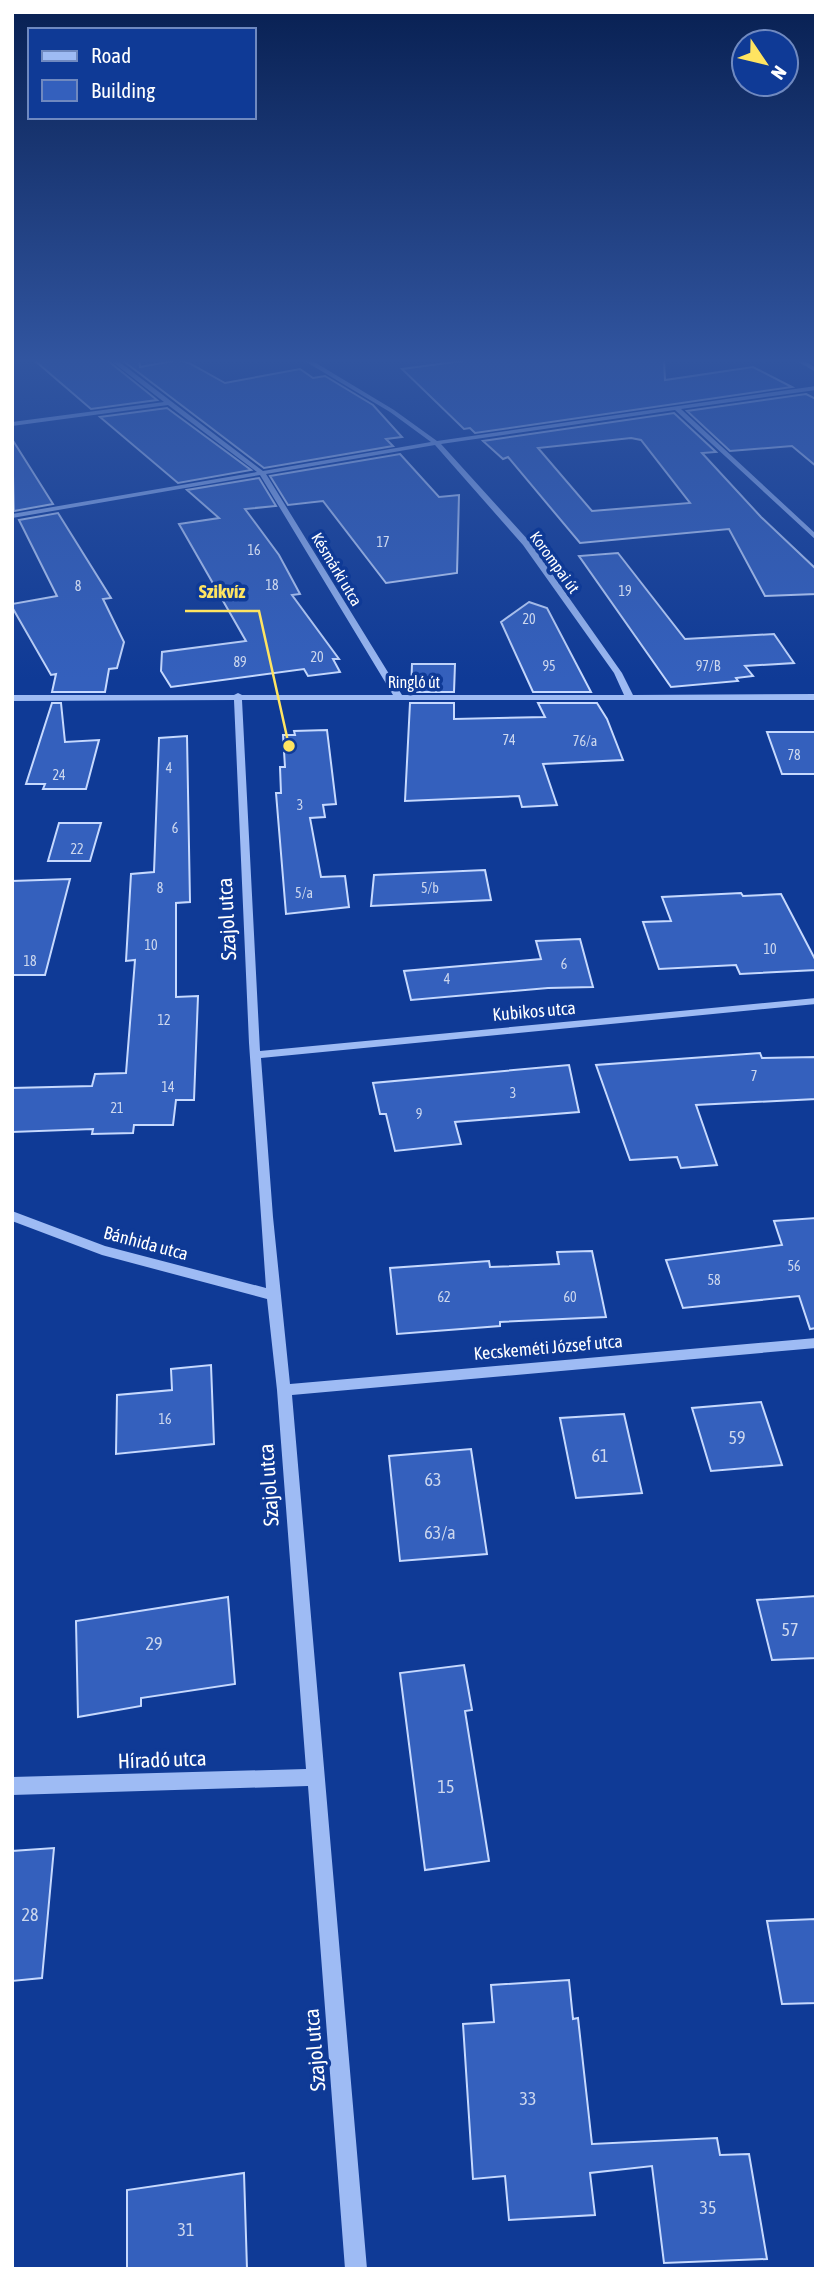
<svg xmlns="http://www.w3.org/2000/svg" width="828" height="2281" viewBox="0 0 828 2281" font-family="'Asap Condensed',sans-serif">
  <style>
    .building { fill: #3460bd; stroke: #c6d9fe; stroke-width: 2; fill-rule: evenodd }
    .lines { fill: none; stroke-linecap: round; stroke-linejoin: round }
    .minor { fill: #9ebbf4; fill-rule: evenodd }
    .labels { text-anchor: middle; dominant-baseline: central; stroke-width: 7; stroke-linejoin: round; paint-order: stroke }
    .number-label { font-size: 14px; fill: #ccd7ee }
    .far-street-label { font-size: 16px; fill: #fff; stroke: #0f3a96 }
    .street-label { font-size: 18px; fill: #fff; stroke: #0f3a96 }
    .near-number-label { font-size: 18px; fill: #ccd7ee }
    .near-street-label { font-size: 21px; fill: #fff; stroke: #0f3a96 }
    .leader { fill: none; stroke: #ffe461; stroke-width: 2.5 }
    .callout-dot { fill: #ffe461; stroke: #0f3a96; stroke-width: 2.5 }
    .callout-label { font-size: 19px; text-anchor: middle; font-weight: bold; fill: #ffe461; stroke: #0f3a96; stroke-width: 7; stroke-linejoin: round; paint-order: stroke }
  </style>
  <rect width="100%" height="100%" fill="#0f3a96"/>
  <path class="building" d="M34 360H107L157 400 91 409Z
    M122 360H139L140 367 178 360 189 363 225 383 300 369 313 378 325 376 373 405 402 437 386 439 393 446 264 468Z
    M469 360H664L665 380 753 367 792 387 475 433 470 428 464 429 402 369Z
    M806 394 816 399V466L792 446 730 451 687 411Z
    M167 408 251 470 178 483 100 417Z
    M674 413 716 452 702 453 761 517 816 569V594L765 596 729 529 580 543 508 457 503 459 483 441ZM631 438 641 440 690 503 592 511 538 448Z
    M12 439 53 504 14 511Z
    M400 454 439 497 459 495 457 573 386 583 323 501 288 505 270 476Z
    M259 478 276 506 245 509 279 555 300 594 292 595 339 659H333L340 672 308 676 304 669 171 687 161 671 162 652 246 641 179 524 219 518 187 490Z
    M58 513 111 598 103 599 124 642 117 668 109 669 105 692H52L56 674 51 675 12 607V604L57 596 19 520Z
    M618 553 685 639 774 634 794 663 745 666 753 676 736 678 738 681 671 687 579 556Z
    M529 602 547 608 591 692H533L501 622Z
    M412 664H455L454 692H411Z
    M52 703H61L65 742 99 740 86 789H43L45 784H26Z
    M410 703H454V719L545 717 538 703H597L607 719 623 760 543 764 557 805 522 807 519 796 405 801Z
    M327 730 336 804 323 805 325 817 310 818 321 877 345 876 349 907 286 914 276 793H281L280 767H285L283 735H295L294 731Z
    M767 732H816V774H782Z
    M187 736 190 902 176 903V997L198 996 194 1100H176L173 1125H134L133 1133 92 1134 93 1129 12 1132V1088L92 1086 95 1074 126 1073 135 960 126 961 131 874 154 872 159 738Z
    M59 823H101L90 861H48Z
    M485 870 491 900 371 906 374 875Z
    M70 879 45 975H12V881Z
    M741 893 743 896 781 894 816 961V970L740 974 736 965 659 969 643 922 671 921 662 897Z
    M580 939 593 987 548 988 411 1000 404 971 541 959 536 941Z
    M760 1053 762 1058 816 1057V1099L696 1105 717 1165 681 1168 677 1157 630 1160 596 1065Z
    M569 1065 579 1112 455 1122 461 1144 395 1151 386 1114H380L373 1083Z
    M816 1218V1328L810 1329 799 1296 683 1308 666 1260 782 1245 774 1221Z
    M592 1251 606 1317 500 1322V1326L397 1334 390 1268 489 1261 490 1267 559 1264 557 1252Z
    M211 1365 214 1444 116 1454 117 1395 172 1390 171 1369Z
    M761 1402 782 1465 711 1471 692 1408Z
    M624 1414 642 1493 576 1498 560 1418Z
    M471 1449 487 1554 400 1561 389 1456Z
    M816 1596V1658L772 1660 757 1600Z
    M228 1597 235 1684 141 1698V1706L78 1717 76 1621Z
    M464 1665 472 1710 465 1711 489 1861 425 1870 400 1673Z
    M54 1848 42 1978 12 1981V1851Z
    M816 1919V2003L782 2004 767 1921Z
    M569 1980 573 2019 578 2018 592 2144 717 2138 720 2155 749 2154 767 2259 664 2263 652 2166 590 2173 595 2215 509 2220 505 2176 473 2179 463 2024 494 2022 491 1985Z
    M244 2173 247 2269H127V2190Z"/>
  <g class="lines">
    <path class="minor" d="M110 360H117L263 471 431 442 390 412 303 360H311L394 410 437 441 816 386V390L681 409 816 534V540L675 410 441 444 529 541 622 673 633 695 816 694V700H242L260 1051 816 998V1004L261 1058 273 1217 290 1384 816 1338V1348L292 1395 367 2269H345L308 1786 12 1795V1777L306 1769 277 1390 267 1299 102 1255 12 1221V1211L105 1246 266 1288 249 1043 234 700 12 701V695H234L238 693 242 695H393L260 475 12 518V514L257 472 168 405 12 426V422L164 402ZM435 445 523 545 614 673 624 695H402L266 474Z
      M795 360H803L816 368V372Z"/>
  </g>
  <linearGradient id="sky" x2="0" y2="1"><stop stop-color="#082052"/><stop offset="0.53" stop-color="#3155a0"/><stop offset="1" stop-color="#3155a0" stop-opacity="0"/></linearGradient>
  <rect width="828" height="680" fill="url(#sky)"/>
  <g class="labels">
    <g class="number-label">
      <text x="383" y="542">17</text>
      <text x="254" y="550">16</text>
      <text x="272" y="585">18</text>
      <text x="78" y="586">8</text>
      <text x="625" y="591">19</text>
      <text x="529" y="619">20</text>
      <text x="317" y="657">20</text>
      <text x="240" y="662">89</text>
      <text x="549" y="666">95</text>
      <text x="708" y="666">97/B</text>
      <text x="509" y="740">74</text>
      <text x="585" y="741">76/a</text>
      <text x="794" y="755">78</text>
      <text x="169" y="768">4</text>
      <text x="59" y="775">24</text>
      <text x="300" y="805">3</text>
      <text x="175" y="828">6</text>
      <text x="77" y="849">22</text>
      <text x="160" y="888">8</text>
      <text x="430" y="888">5/b</text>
      <text x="304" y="893">5/a</text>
      <text x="151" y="945">10</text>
      <text x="770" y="949">10</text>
      <text x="30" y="961">18</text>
      <text x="564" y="964">6</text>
      <text x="447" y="979">4</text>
      <text x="164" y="1020">12</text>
      <text x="754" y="1076">7</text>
      <text x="168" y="1087">14</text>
      <text x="513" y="1093">3</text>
      <text x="117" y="1108">21</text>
      <text x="419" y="1114">9</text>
      <text x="794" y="1266">56</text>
      <text x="714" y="1280">58</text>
      <text x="444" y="1297">62</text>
      <text x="570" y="1297">60</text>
      <text x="165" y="1419">16</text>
    </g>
    <g class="far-street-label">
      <text transform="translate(555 562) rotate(54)">Korompai út</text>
      <text transform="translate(337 569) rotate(59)">Késmárki utca</text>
      <text x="414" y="682">Ringló út</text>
    </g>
    <g class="street-label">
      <text transform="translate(534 1011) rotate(-5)">Kubikos utca</text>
      <text transform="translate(146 1243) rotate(15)">Bánhida utca</text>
      <text transform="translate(548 1347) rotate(-5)">Kecskeméti József utca</text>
    </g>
    <g class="near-number-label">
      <text x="737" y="1437">59</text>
      <text x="600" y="1455">61</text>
      <text x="433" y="1479">63</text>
      <text x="440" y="1532">63/a</text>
      <text x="790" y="1629">57</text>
      <text x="154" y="1643">29</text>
      <text x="446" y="1786">15</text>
      <text x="30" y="1914">28</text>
      <text x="528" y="2098">33</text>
      <text x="708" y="2207">35</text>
      <text x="186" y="2229">31</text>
    </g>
    <g class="near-street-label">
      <text transform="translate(226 919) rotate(-93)">Szajol utca</text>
      <text transform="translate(268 1485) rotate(-94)">Szajol utca</text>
      <text transform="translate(162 1759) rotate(-2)">Híradó utca</text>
      <text transform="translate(314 2050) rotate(-95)">Szajol utca</text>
    </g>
  </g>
  <path class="leader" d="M289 746L259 611H185"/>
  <circle class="callout-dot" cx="289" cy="746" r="7"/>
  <g class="callout-label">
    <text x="222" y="598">Szikvíz</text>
  </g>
  <rect width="828" height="2281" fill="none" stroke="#ffffff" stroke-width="28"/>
  <rect x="28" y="28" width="228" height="91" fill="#0f3a96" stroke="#6f89c0" stroke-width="2"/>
  <rect x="42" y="51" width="35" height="10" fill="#9ebbf4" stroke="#6f89c0" stroke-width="2"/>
  <text x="91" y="63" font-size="21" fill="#ffffff">Road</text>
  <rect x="42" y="80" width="35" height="21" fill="#3460bd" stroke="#6f89c0" stroke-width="2"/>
  <text x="91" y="98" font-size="21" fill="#ffffff">Building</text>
  <g transform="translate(765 63) rotate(125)"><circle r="33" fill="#0f3a96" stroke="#6f89c0" stroke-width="2"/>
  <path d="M0-5L12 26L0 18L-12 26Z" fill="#ffe461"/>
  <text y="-10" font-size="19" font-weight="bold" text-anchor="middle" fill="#ffffff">N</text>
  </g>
</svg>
